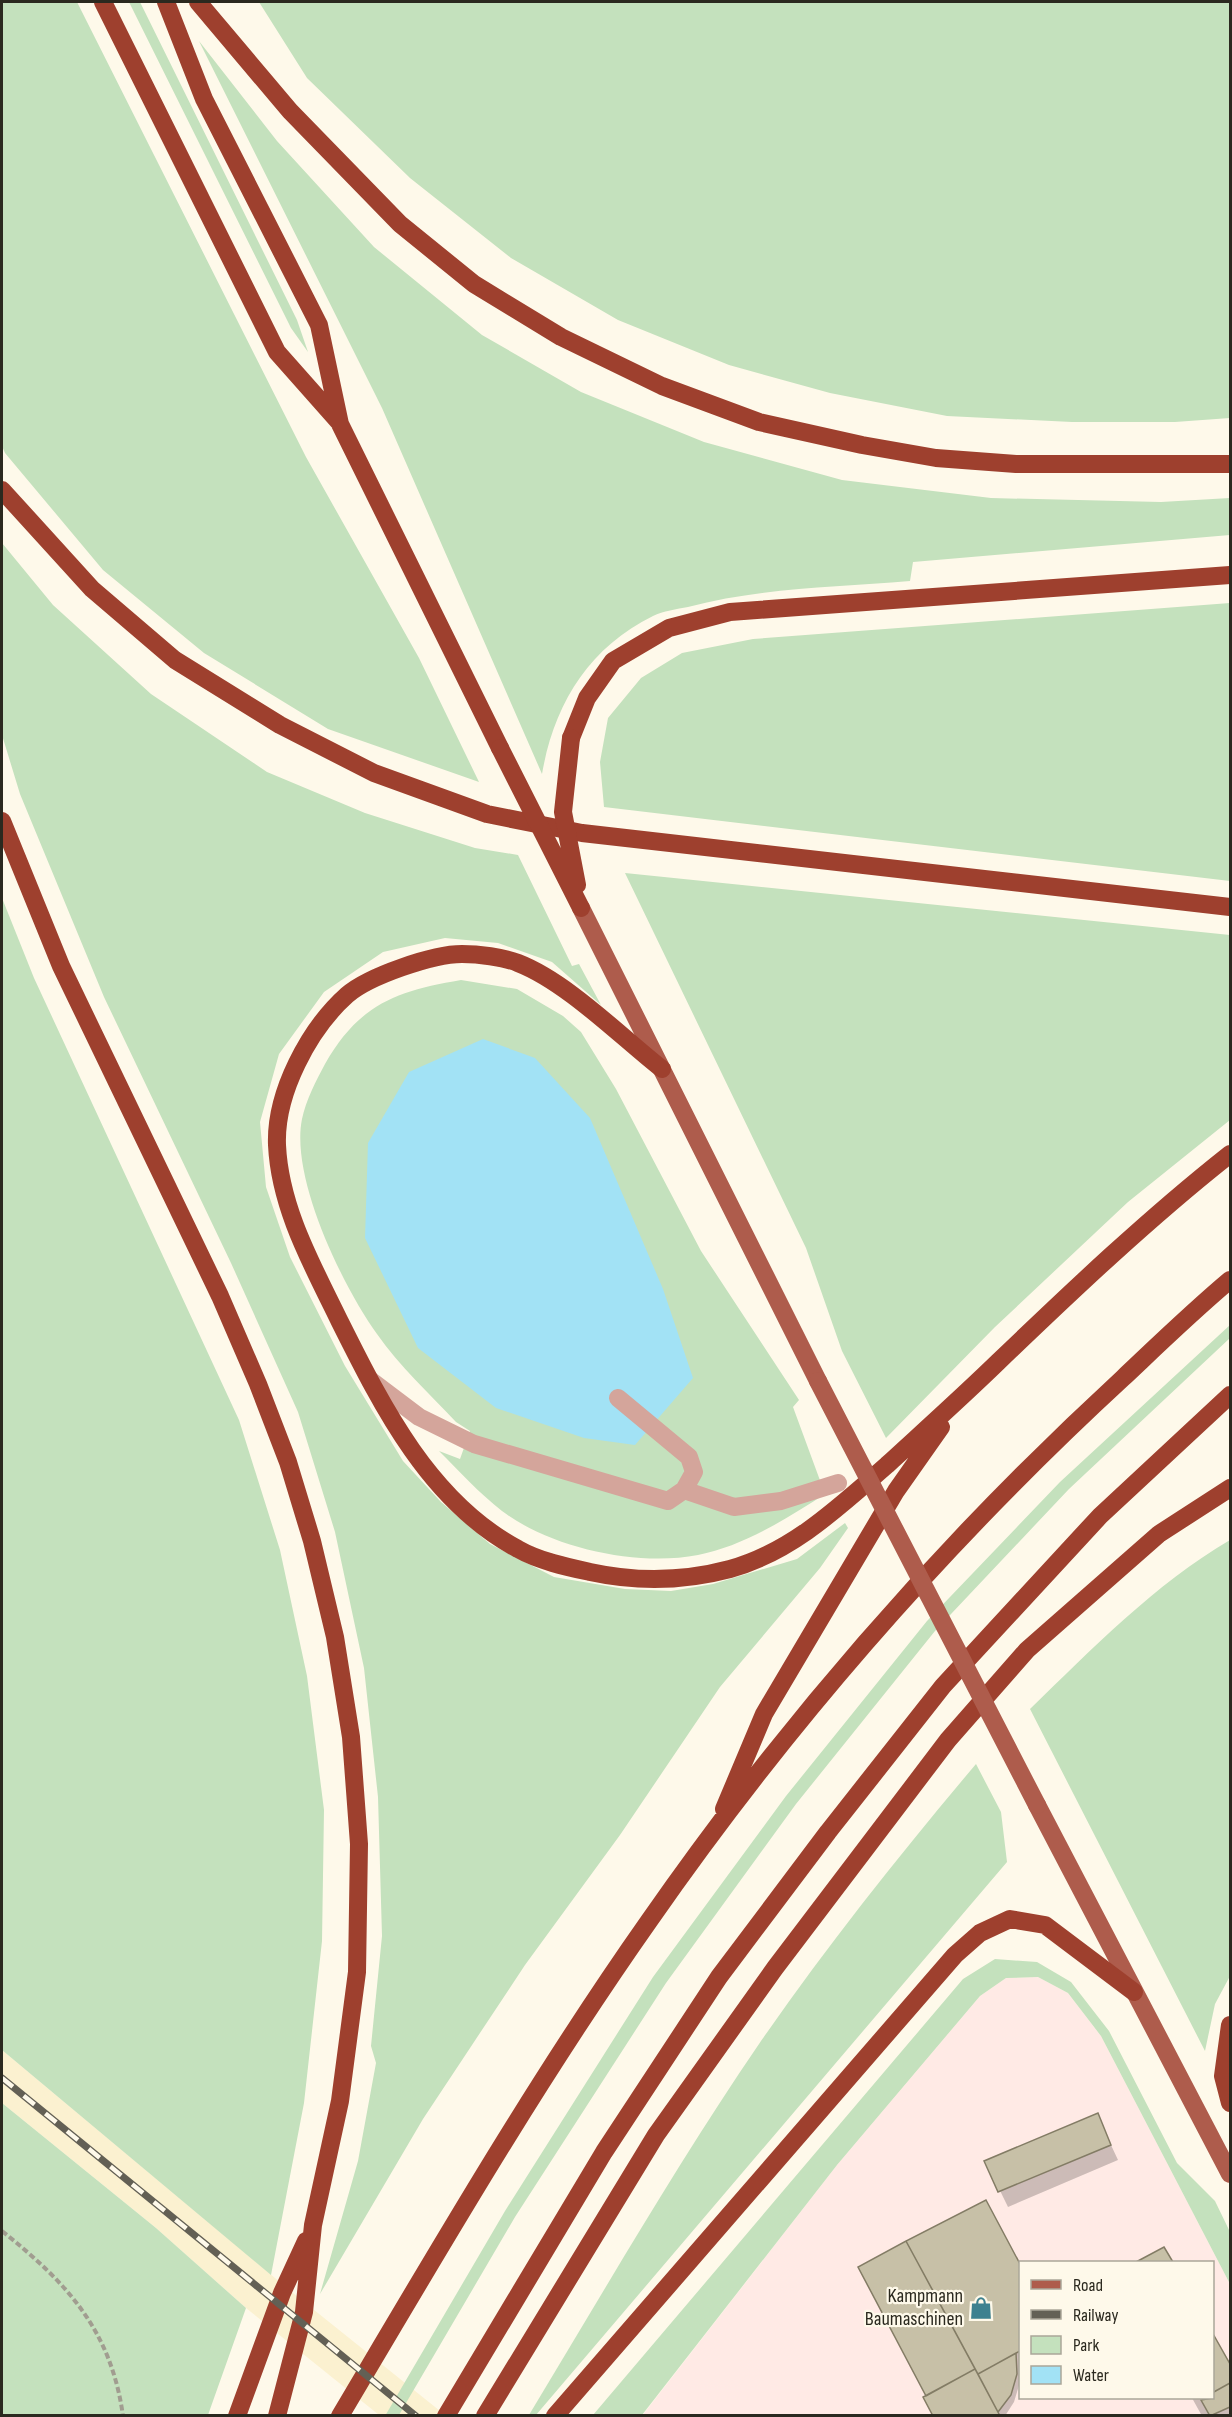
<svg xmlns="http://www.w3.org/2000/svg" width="1232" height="2417" viewBox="0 0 1232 2417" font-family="'Sofia Sans Condensed',sans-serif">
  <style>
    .commercial { fill: #ffeae5; fill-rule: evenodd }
    .built { fill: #fbf1d0 }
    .green { fill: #c4e1bd }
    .water { fill: #a2e2f5 }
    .shadow { fill: #0003 }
    .building { fill: #c7c0a7; stroke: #837c65; stroke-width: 1.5 }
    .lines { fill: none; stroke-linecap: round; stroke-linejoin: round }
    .path { stroke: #a19d90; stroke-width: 4; stroke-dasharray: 6 3; stroke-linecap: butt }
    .service { stroke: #d4a59b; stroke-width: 18 }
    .primary { stroke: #ae5c4c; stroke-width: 18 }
    .motorway { stroke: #9e402e; stroke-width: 18 }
    .rail-casing { stroke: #636055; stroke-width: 7 }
    .rail { stroke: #fef9ea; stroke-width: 4.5; stroke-dasharray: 14; stroke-linecap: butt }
    .primary-bridge { stroke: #ae5c4c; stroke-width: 18 }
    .motorway-bridge { stroke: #9e402e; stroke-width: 18 }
    .labels { text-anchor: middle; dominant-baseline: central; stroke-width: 4.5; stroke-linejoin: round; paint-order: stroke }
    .poi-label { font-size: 20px; fill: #2b291f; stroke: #fef9ea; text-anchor: end }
  </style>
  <rect width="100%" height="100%" fill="#fef9ea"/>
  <path class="commercial" d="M1038 1977 1068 1993 1101 2036 1230 2284V2415L642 2416 837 2165 980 1996 1006 1978ZM1020 2262H1212V2398H1020Z"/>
  <path class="built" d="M2 2050 293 2293 445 2415H379L246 2308 156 2228 2 2103Z"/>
  <path class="green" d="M2 2H77L306 457 419 658 479 782 328 729 204 653 103 570 5 453 2 446Z
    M129 2H140L297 320 308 352 291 328Z
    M259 2H1230V418L1175 422H1072L947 416 830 393 729 365 618 320 511 258 410 178 307 78Z
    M199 41 277 141 374 247 482 335 581 392 704 442 842 480 991 498 1161 502 1230 498V535L913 562 910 581C836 587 760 588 688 607 677 609 663 611 653 616 588 648 554 705 542 774L382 408Z
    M2 543 53 605 151 694 267 772 365 813 475 848 518 855 572 966 579 964 601 1005 552 962 498 943 445 938 383 952 324 992 279 1054 260 1122 266 1187 290 1257 345 1366 403 1461 441 1502 490 1544 554 1577 625 1589 671 1591 713 1584 797 1559 845 1523 848 1528 820 1568 720 1687 620 1835 525 1965 423 2119 320 2294 358 2161 376 2063 371 2046 382 1936 378 1797 364 1668 335 1532 298 1412 231 1263 104 997 20 794 2 735Z
    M1230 603V881L604 807 600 762 608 718 641 678 682 653 753 639Z
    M625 873 1230 935V1120L1128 1202 995 1327 886 1438 842 1351 806 1248Z
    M2 898 34 978 239 1420 280 1550 307 1676 324 1810 322 1941 304 2103 271 2275 2 2050Z
    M461 980 517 989 563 1016 581 1032 616 1089 701 1251 799 1400 793 1407 825 1494C786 1519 744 1546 698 1555 637 1567 551 1548 502 1511 479 1493 459 1471 439 1451L460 1459 470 1431 456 1422C430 1394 399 1366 377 1334 343 1287 290 1178 302 1119 306 1100 316 1081 325 1064 359 1004 397 991 461 980Z
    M1230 1325V1338L1069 1489 935 1631 796 1804 666 1983 515 2217 399 2415 385 2416 505 2211 653 1977 786 1796 927 1621 1060 1482Z
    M1230 1540V1976L1215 2004 1205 2051 1030 1709C1092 1649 1155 1584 1230 1540Z
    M976 1764 1001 1812 1007 1862 536 2415H529C604 2291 677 2164 759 2044 826 1947 900 1854 976 1764Z
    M995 1959 1037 1962 1071 1982 1109 2031 1177 2163 1215 2201 1230 2232V2284L1101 2036 1068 1993 1038 1977 1006 1978 980 1996 837 2165 642 2415H593L963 1979Z
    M2 2103 156 2228 246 2308 208 2415H2Z"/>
  <path class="water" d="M483 1039 535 1058 590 1118 663 1289 693 1378 635 1445 584 1438 496 1408 418 1348 365 1238 368 1143 409 1072Z"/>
  <path class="shadow" d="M1097 2115 1118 2160 1008 2207 986 2162Z
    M986 2202 1020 2265V2382L1014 2402 1005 2416H935L929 2396 860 2268Z
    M1212 2335 1230 2367V2416H1202L1192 2398H1212Z"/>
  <path class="building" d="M1098 2113 1111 2145 998 2192 984 2161Z
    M986 2200 1020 2264V2351L978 2374 906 2241Z
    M906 2241 975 2369 926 2396 858 2267Z
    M1164 2247 1173 2262H1136Z
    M1212 2332 1230 2364V2383L1212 2393Z
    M1016 2353 1017 2374 1011 2395 998 2412 978 2374Z
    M975 2369 1000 2416H933L923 2397Z
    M1230 2383V2407L1210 2416 1201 2400 1212 2398V2393Z"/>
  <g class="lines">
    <path class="path" d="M2 2231C67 2283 111 2330 123 2416"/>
    <path class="service" d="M370 1380 419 1417 474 1444 668 1501 684 1490 694 1472 689 1457 618 1398
      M684 1490 734 1507 781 1501 838 1483"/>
    <path class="primary" d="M581 908 818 1381
      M1037 1805 1230 2174"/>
    <path class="motorway" d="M103 2 277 352 339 422
      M166 2 204 99 319 325 340 424 500 748
      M198 2 290 111 400 224 474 284 561 337 662 386 759 422 862 445 936 458 1016 464H1230
      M2 490 92 589 175 660 280 725 374 773 487 814 582 833 1230 907
      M571 738 587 698 613 661 669 628 730 612 1230 575
      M2 821 61 966 220 1296 258 1384 288 1462 312 1541 335 1637 351 1737 359 1844 357 1972 340 2101 313 2225 304 2312 277 2416
      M662 1069C620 1036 567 982 518 963 503 957 478 954 462 954 433 954 369 976 347 995 309 1029 275 1093 277 1145 280 1209 313 1266 340 1322 383 1408 430 1502 518 1549 539 1561 567 1567 590 1572 636 1582 685 1581 730 1569 792 1552 840 1506 887 1465 924 1431 962 1397 998 1362 1073 1290 1149 1218 1230 1154
      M724 1809 764 1714 896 1491 941 1427
      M1230 2025 1223 2076 1230 2103
      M237 2416 282 2293 306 2241
      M340 2416C439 2249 537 2080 649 1921 786 1724 946 1541 1123 1378 1158 1345 1193 1311 1230 1280
      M446 2416 604 2152 719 1977 828 1832 943 1686 1100 1516 1230 1395
      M485 2416 656 2135 775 1968 948 1740 1027 1650 1159 1534 1230 1488
      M555 2416 955 1955 980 1933 1010 1919 1045 1925 1134 1992"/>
    <g class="rail-casing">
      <path id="rail" d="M2 2078 416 2416"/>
    </g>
    <use href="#rail" class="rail"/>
    <path class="primary-bridge" d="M818 1381 1037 1805"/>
    <path class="motorway-bridge" d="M571 738 563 812 577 885
      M500 748 581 908"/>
  </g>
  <defs>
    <g id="shop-bare" transform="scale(1.8)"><path d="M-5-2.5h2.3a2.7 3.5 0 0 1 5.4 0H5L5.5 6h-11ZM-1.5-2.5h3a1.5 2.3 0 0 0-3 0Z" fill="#3d818f" stroke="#fef9ea" stroke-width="2.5" paint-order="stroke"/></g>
  </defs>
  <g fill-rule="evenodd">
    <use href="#shop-bare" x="981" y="2308"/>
  </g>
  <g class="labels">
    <g class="poi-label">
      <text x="963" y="2296">Kampmann<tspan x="963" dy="23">Baumaschinen</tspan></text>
    </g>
  </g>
  <rect width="1232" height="2417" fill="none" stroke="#2b291f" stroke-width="6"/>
  <rect x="1019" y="2261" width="195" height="138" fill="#fef9ea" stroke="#aaa699" stroke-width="1.5"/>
  <rect x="1031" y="2280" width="30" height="9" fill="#ae5c4c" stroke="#aaa699" stroke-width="1.5"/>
  <text x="1073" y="2291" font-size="18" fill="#2b291f">Road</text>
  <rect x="1031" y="2310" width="30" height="9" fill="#636055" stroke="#aaa699" stroke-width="1.5"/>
  <text x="1073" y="2321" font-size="18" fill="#2b291f">Railway</text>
  <rect x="1031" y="2336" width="30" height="18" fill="#c4e1bd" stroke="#aaa699" stroke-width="1.5"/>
  <text x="1073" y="2351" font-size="18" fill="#2b291f">Park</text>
  <rect x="1031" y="2366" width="30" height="18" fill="#a2e2f5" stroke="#aaa699" stroke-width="1.5"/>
  <text x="1073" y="2381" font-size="18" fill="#2b291f">Water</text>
</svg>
